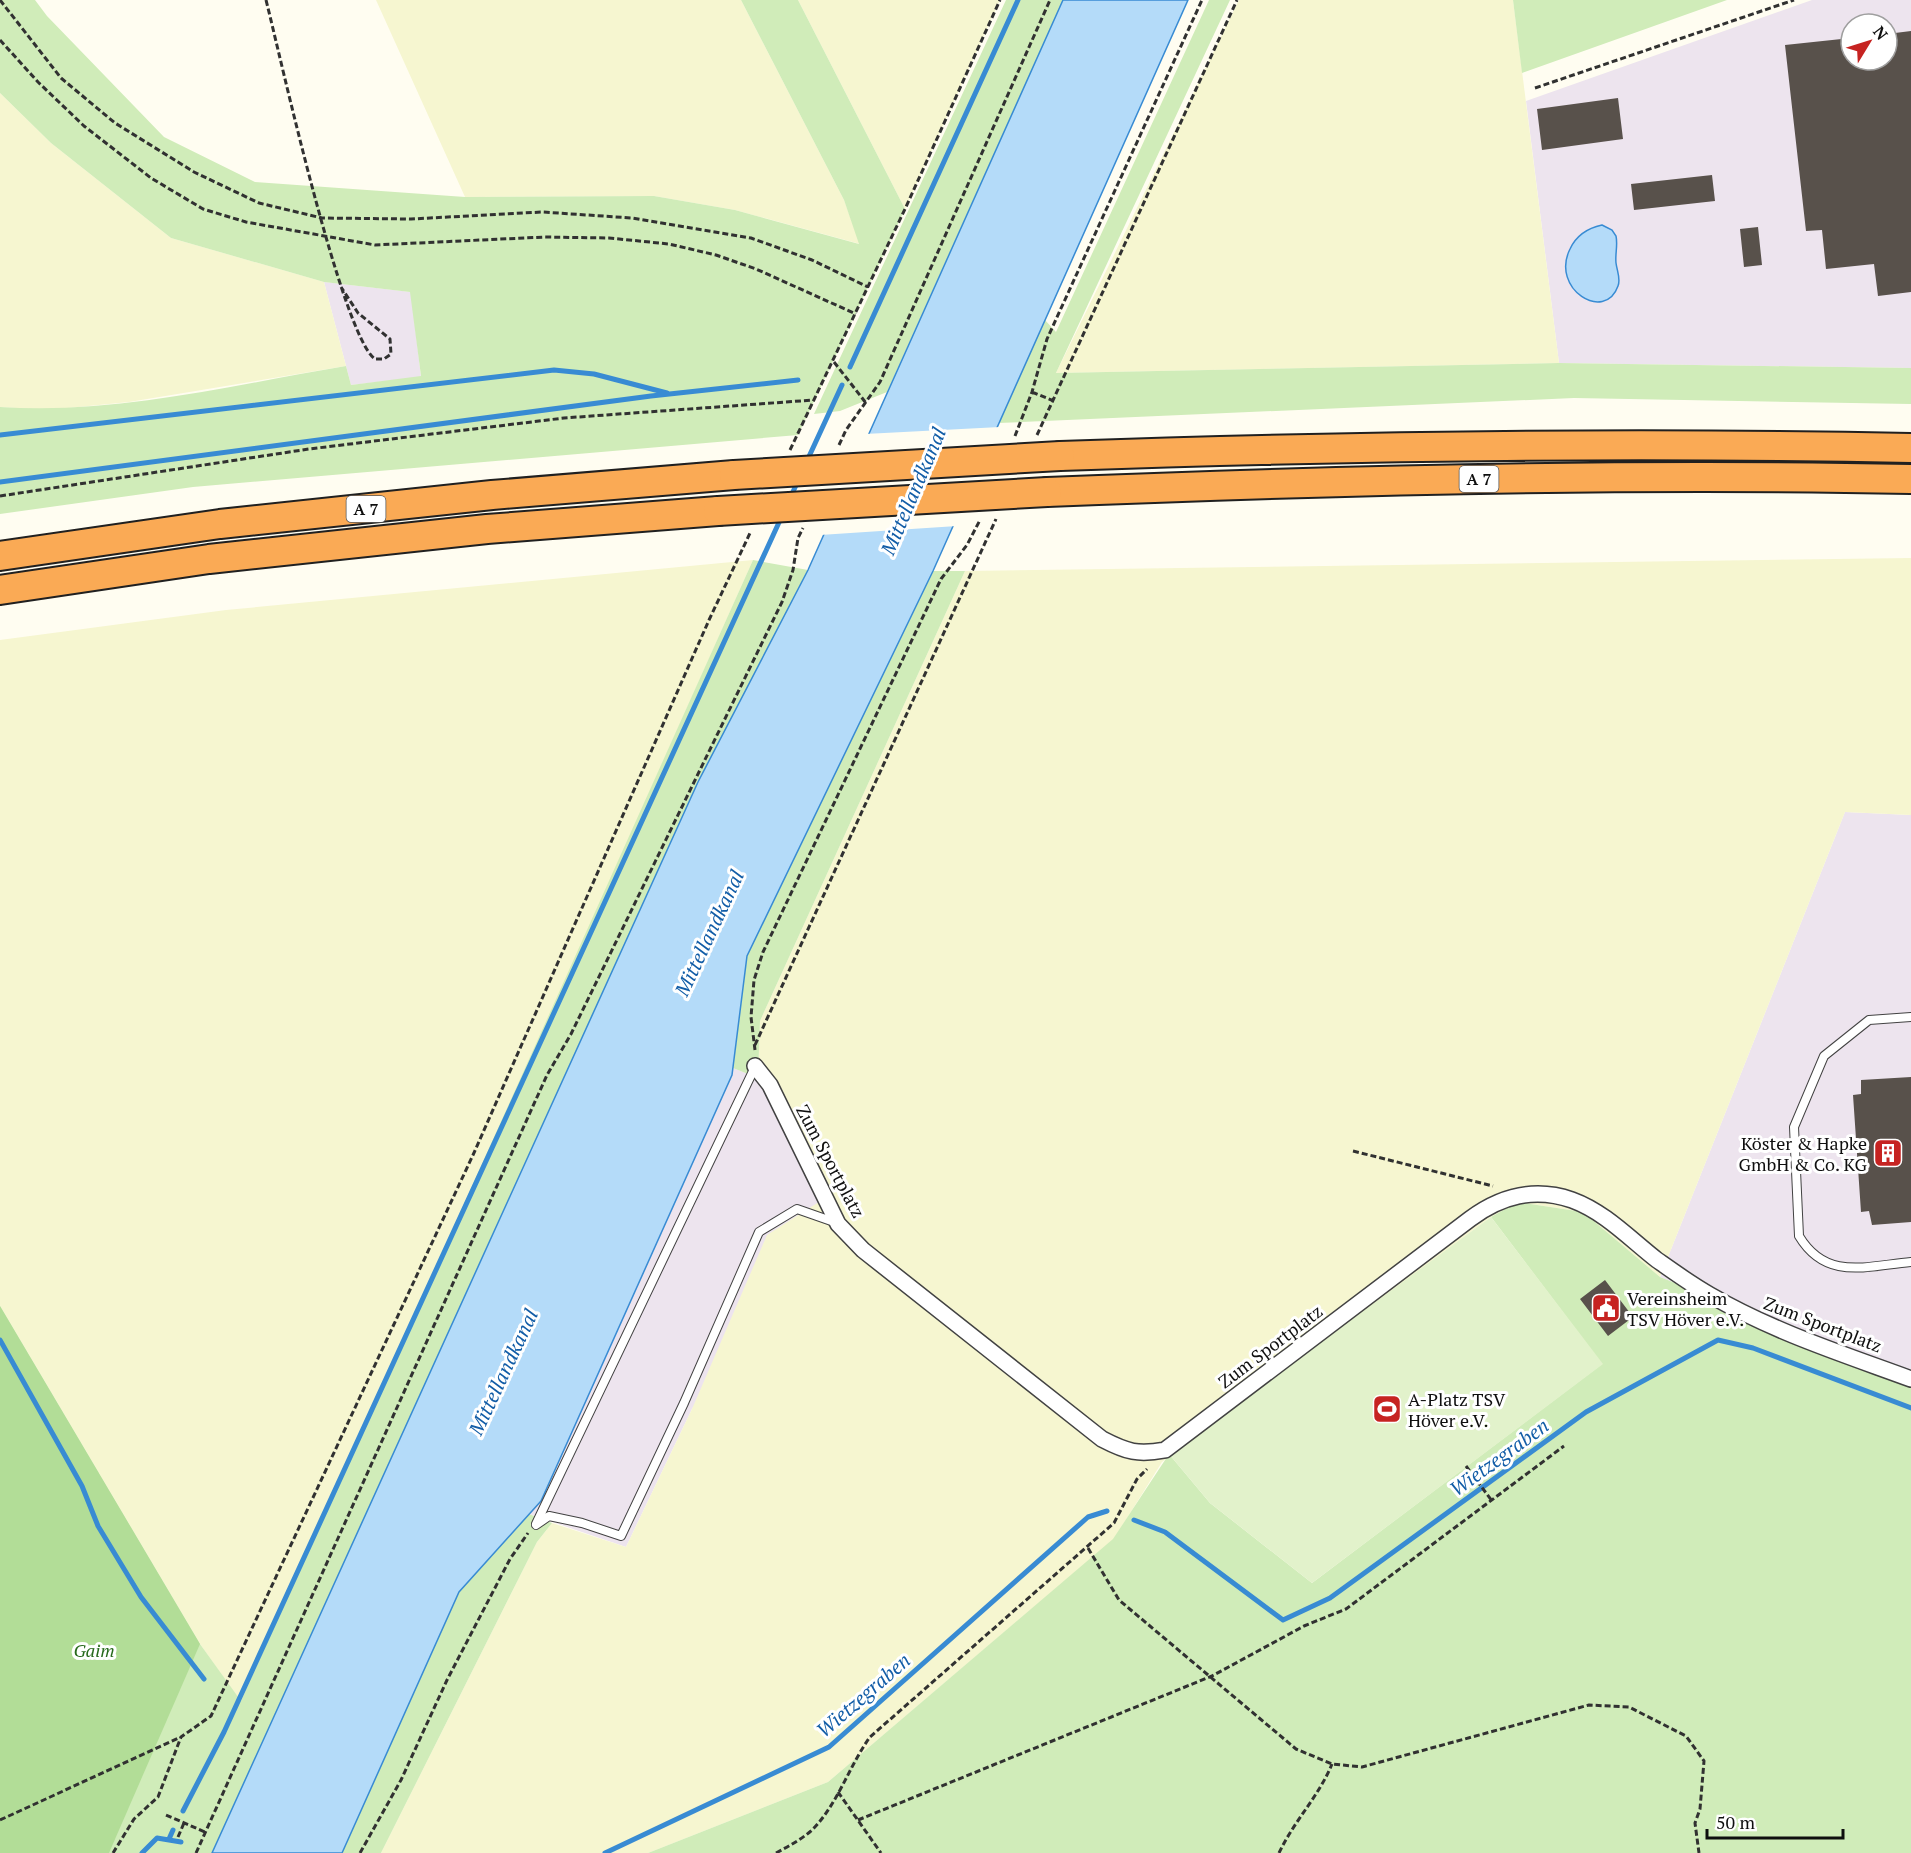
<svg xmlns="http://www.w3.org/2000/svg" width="1911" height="1853" viewBox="0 0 1911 1853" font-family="'PT Serif',serif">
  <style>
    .industrial { fill: #ede4ee; fill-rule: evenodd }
    .farmland { fill: #f6f6d0 }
    .green { fill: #d0ecb9 }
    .forest { fill: #b2dd97 }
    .pitch { fill: #e2f2cb }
    .water { fill: #b4dbf9; stroke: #388bd3; stroke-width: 1.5 }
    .pier { fill: #fffdf1 }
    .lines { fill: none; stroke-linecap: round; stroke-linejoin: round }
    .stream { stroke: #388bd3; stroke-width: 5 }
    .building { fill: #58514b }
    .lane-casing { stroke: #424242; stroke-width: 10 }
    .street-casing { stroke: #424242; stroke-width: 18 }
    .highway-casing { stroke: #202020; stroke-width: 32 }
    .path { stroke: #313131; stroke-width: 3; stroke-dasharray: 6 3; stroke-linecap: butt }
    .lane { stroke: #fff; stroke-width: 8 }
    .street { stroke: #fff; stroke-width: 15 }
    .highway { stroke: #faaa55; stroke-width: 28 }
    .highway-bridge-casing { stroke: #202020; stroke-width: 32; stroke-linecap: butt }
    .highway-bridge { stroke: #faaa55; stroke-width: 28 }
    .labels { text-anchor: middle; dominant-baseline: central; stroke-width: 6; stroke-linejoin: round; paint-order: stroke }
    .shield { fill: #fff; stroke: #575757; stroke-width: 1.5 }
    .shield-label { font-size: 16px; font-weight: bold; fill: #0f0f0f }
    .poi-label { font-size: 18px; fill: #0f0f0f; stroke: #fff; text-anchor: start }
    .street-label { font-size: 18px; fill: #0f0f0f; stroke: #fff }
    .park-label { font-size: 18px; font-style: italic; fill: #276a1c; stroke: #fff }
    .water-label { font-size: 20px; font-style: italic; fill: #125da7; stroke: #fff }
  </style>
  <rect width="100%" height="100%" fill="#fffdf1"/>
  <path class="industrial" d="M1812 0H1911V368L1559 363 1526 101ZM1851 24H1887V60H1851Z
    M324 282 411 292 421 377 351 385Z
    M1845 812 1911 815V1377L1660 1277Z
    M733 1068 758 1078 822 1200 692 1409 626 1547 529 1514 541 1501Z"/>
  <path class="farmland" d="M376 0H741L844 200 860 244 735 210 654 196 465 197Z
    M798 0H1000L905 209Z
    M1239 0H1513L1559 363 1056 373Z
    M0 93 51 143 171 238 324 282 346 366 129 402 48 410 0 407Z
    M1911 558V815L1845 812 1660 1277 1583 1212 1518 1202 1491 1217 1162 1462 1114 1539 828 1782 648 1853H381L537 1542 552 1523 626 1547 692 1409 767 1235 822 1200 758 1078 760 1021 965 571Z
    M753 560 482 1167 241 1702 200 1644 0 1306V640L226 610Z"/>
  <path class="green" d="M0 0H35L47 16 164 137 255 182 465 197 654 196 735 210 859 244 844 200 741 0H798L905 209 798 435 193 487 0 514V407C115 415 232 385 346 366L351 385 421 376 410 292 324 282 171 238 51 143 0 93Z
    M1006 0H1063L887 392 840 411 814 414Z
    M1209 0H1230L1056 373 1559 363 1911 368V404L1574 398 998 423 1045 320 1056 332Z
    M1513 0H1727L1522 73Z
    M753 560 808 570 698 782 212 1853H0V1306L200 1644 241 1701Z
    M933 571H965L760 1021 758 1078 733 1068 747 956Z
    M1518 1202 1583 1212 1660 1277 1911 1377V1853H648L828 1782 1113 1539 1169 1454 1210 1503 1312 1583 1602 1364 1491 1217Z
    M529 1514 552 1523 537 1542 381 1853H342L459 1592Z"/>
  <path class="forest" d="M0 1306 200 1644 109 1853H0Z"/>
  <path class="pitch" d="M1491 1217 1603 1364 1312 1583 1210 1503 1169 1454Z"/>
  <path class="water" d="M1063 0H1188L933 571 747 956 732 1075 541 1501 459 1592 342 1853H212L698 782 808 570Z
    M1602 225 1612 230 1616 236C1618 245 1615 254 1616 263 1617 271 1621 279 1618 286 1605 323 1550 289 1570 249 1576 236 1588 228 1602 225Z"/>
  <path class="pier" d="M1000 427 957 526 820 535 865 434Z"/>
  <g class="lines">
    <path class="stream" d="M850 367 1018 0
      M0 435 554 370 594 374 667 393
      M806 463 842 385
      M0 482 651 396 798 380
      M790 498 799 479
      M0 1340 82 1486 98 1526 141 1597 204 1679
      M1134 1520 1165 1532 1283 1620 1330 1598 1586 1412 1718 1340 1753 1348 1911 1408
      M183 1811 224 1732 781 518
      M169 1839 173 1830
      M142 1853 157 1838 181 1842
      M605 1853 829 1747 1088 1517 1107 1511"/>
  </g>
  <path class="building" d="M1911 31V292L1878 296 1874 264 1826 269 1822 230 1806 231 1785 45 1851 38V60H1887V34Z
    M1618 98 1623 139 1542 150 1537 109Z
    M1712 175 1715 201 1634 210 1631 184Z
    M1758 227 1762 265 1744 267 1740 229Z
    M1911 1077V1222L1872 1225 1869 1211 1861 1212 1853 1095 1861 1094V1080Z
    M1605 1280 1633 1317 1608 1336 1580 1299Z"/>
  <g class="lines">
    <g class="lane-casing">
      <path id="lane" d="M1911 1017 1869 1020 1824 1056 1794 1127 1799 1236C1826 1281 1866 1266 1911 1262
        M536 1524 755 1067
        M536 1525 549 1516 582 1523 621 1536 684 1403 759 1232 797 1209 837 1223"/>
    </g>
    <g class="street-casing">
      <path id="street" d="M755 1066 770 1085 838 1224 863 1250 1102 1439C1127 1452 1138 1455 1165 1450L1470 1219C1501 1196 1534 1187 1572 1200 1605 1212 1630 1239 1657 1260 1674 1272 1692 1285 1710 1295 1774 1332 1843 1354 1911 1379"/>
    </g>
    <g class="highway-casing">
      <path id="highway" d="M1060 456C1344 446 1627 442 1911 448
        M1047 492C1335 480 1623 473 1911 479
        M0 556 220 524 492 495 734 475
        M0 590 209 559 487 529 718 511"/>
    </g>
    <path class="path" d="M0 0 61 78 115 123 194 172 259 203 322 218 411 219 542 212 632 218 751 238 812 260 868 287
      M266 0C280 55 342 336 375 359H384L391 354 390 339 358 313 341 287
      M0 40 38 82 84 126 151 178 203 209 246 222 375 245 545 237 609 238 669 244 716 255 756 269 856 314
      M1535 88 1794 0
      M834 362 866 403
      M1032 392 1054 401
      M1037 435 1237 0
      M1015 436 1032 392 1047 339 1202 0
      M839 445 846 430 880 382 1050 0
      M790 450 905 209 1000 0
      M0 496 309 449 564 418 814 400
      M755 1045 996 519
      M755 1050 751 1017 754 980 763 952 941 579 967 545 980 520
      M1353 1151 1493 1186
      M1466 1466 1492 1501
      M1088 1548 1119 1600 1296 1749 1332 1764 1362 1767 1589 1705 1629 1707 1686 1736 1704 1761 1700 1809 1695 1823 1699 1853
      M838 1792 881 1853
      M166 1815 205 1832
      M0 1820 181 1737
      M858 1820 1212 1676 1304 1626 1346 1609 1564 1446
      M178 1837 184 1823
      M113 1853 134 1819 158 1797 181 1737 211 1716 473 1155 709 620 751 531
      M196 1853 547 1075 571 1034 782 602 793 570 798 538 803 528
      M360 1853 401 1780 447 1680 510 1559 528 1533
      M776 1853C789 1846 802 1839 812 1830 838 1804 849 1766 870 1737L1114 1523 1137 1479 1147 1469
      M1279 1853C1294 1821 1319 1796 1332 1764"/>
    <use href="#lane" class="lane"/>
    <use href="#street" class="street"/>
    <use href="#highway" class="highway"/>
    <g class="highway-bridge-casing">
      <path id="highway-bridge" d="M734 475 1060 456
        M718 511 1047 492"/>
    </g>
    <use href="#highway-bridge" class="highway-bridge"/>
  </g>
  <defs>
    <g id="building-square" transform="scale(1.5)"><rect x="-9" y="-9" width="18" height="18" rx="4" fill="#c62321" stroke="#fff"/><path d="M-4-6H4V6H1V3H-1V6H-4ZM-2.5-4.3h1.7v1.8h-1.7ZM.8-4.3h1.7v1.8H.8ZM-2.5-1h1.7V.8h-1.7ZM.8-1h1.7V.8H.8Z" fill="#fff"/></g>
    <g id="civic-square" transform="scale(1.5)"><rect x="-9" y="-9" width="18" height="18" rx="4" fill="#c62321" stroke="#fff"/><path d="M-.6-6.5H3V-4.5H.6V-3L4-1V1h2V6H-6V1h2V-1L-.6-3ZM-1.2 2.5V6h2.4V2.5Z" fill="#fff"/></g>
    <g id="stadium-square" transform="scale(1.5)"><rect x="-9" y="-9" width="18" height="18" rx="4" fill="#c62321" stroke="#fff"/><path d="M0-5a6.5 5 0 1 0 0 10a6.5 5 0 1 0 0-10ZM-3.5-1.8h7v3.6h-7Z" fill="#fff"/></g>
  </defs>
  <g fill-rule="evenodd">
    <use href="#building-square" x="1888" y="1153"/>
    <use href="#civic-square" x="1606" y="1308"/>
    <use href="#stadium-square" x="1387" y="1409"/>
  </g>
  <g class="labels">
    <g class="shield">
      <rect x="1459.5" y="466" width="39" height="26" rx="4.5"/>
      <rect x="346.5" y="496" width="39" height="26" rx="4.5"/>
    </g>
    <g class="shield-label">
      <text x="1479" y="479">A 7</text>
      <text x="366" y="509">A 7</text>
    </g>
    <g class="poi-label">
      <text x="1867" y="1143" text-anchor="end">Köster &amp; Hapke<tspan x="1867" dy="21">GmbH &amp; Co. KG</tspan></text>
      <text x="1627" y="1298">Vereinsheim<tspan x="1627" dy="21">TSV Höver e.V.</tspan></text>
      <text x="1408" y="1399">A-Platz TSV<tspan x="1408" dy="21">Höver e.V.</tspan></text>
    </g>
    <g class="street-label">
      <text transform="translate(831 1161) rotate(62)">Zum Sportplatz</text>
      <text transform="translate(1823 1324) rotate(21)">Zum Sportplatz</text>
      <text transform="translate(1270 1346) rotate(-37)">Zum Sportplatz</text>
    </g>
    <g class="park-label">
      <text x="94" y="1650">Gaim</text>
    </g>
    <g class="water-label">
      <text transform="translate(913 491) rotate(-67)">Mittellandkanal</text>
      <text transform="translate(709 933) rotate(-65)">Mittellandkanal</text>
      <text transform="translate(503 1372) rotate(-65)">Mittellandkanal</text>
      <text transform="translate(1499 1457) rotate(-36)">Wietzegraben</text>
      <text transform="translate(863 1695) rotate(-41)">Wietzegraben</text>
    </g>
  </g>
  <g transform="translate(1869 42) rotate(52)"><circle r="28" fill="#ffffff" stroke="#9f9f9f" stroke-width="1.5"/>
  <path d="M0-4.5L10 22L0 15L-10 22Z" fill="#c62321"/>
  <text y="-9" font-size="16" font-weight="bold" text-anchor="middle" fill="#0f0f0f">N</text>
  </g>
  <path d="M1707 1829v9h136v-9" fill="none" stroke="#0f0f0f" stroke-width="3"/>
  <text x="1716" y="1829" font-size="18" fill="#0f0f0f" stroke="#ffffff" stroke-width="4.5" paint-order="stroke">50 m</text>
</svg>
